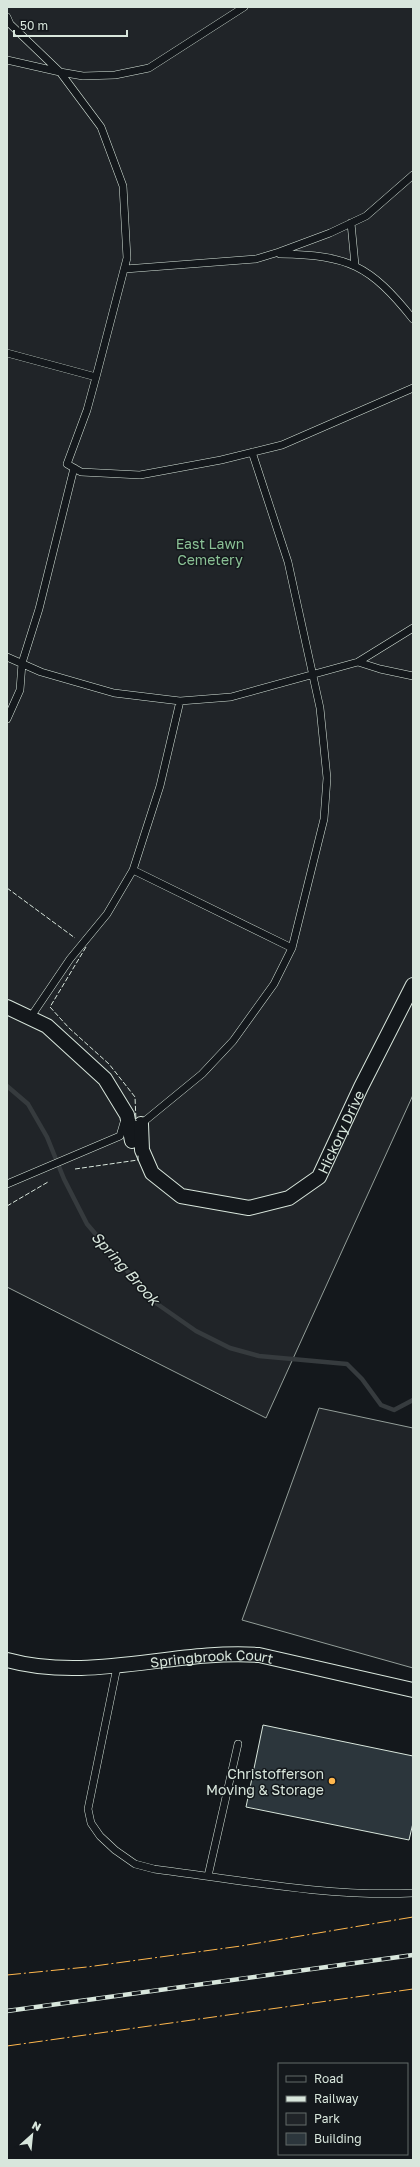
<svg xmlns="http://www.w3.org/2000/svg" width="420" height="2167" viewBox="0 0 420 2167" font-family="'Golos Text',sans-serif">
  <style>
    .green { fill: #202428; stroke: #939e99 }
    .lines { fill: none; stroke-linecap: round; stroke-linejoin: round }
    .stream { stroke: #363b3e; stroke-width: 4.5 }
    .building { fill: #2c363c; stroke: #d8e6dc }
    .service-casing { stroke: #d8e6dc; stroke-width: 8 }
    .minor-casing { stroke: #d8e6dc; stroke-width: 16 }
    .service { stroke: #14181c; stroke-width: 7 }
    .minor { stroke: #14181c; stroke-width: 14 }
    .rail-casing { stroke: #d8e6dc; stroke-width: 4.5 }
    .rail { stroke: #14181c; stroke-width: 3; stroke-dasharray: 9; stroke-linecap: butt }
    .fence { stroke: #d8e6dc; stroke-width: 1; stroke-dasharray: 5 2; stroke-linecap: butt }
    .power { stroke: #ffb74d; stroke-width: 1; stroke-dasharray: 14 3 2 3; stroke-linecap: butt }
    .poi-dot { fill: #ffb74d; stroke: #14181c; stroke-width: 1.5 }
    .labels { text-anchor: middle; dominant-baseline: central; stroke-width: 3; stroke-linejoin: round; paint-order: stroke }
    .park-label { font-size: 14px; fill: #8ac095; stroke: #14181c }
    .street-label { font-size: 14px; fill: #d8e6dc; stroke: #14181c }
    .poi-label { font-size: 14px; fill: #d8e6dc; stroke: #14181c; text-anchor: end }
    .water-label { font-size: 15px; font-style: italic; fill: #d8e6dc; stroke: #14181c }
  </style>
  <rect width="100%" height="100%" fill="#14181c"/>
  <path class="green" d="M7 7H413V1095L266 1418 7 1287Z
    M319 1408 413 1428V1668L242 1620Z"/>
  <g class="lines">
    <path class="stream" d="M7 1086 28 1104 47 1137 64 1179 87 1224 153 1301 196 1331 230 1348 259 1356 347 1364 362 1379 381 1405 394 1410 413 1400"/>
  </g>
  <path class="building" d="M263 1725 413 1756V1823L409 1840 246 1807Z"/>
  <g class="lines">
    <g class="service-casing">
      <path id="service" d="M7 17 10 24 60 72 7 60
        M60 72 83 76 115 75 149 68 244 7
        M351 223 355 265
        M280 254C348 255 370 265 413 319
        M125 269 256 259 279 252 330 233 366 216 413 175
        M7 353 96 377 127 258 123 186 101 127 60 72
        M96 377 87 410 67 464 81 472 140 475 221 460 282 445 413 388
        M7 657 41 672 114 693 180 701 231 697 358 662 413 628
        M358 662 380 669 413 676
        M7 719 20 690 22 663 39 609 74 468
        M133 870 292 948
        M30 1018 70 959 107 914 133 870 160 786 180 701
        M141 1124 202 1074 233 1041 274 984 292 948 324 819 327 778 320 708 288 562 252 452
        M7 1184 120 1136 125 1119
        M117 1667 88 1809 91 1823 100 1836 115 1850 135 1864 154 1869C240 1880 327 1897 413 1893
        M208 1876 238 1744"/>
    </g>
    <g class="minor-casing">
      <g id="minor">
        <path d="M7 1007 47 1026 105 1079 127 1115 132 1141"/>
        <path id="s1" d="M141 1124 142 1150 152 1173 181 1196 249 1208 289 1198 319 1177 361 1087 413 985"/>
        <path id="s2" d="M7 1660C91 1683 175 1649 259 1655L413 1690"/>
      </g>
    </g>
    <use href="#service" class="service"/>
    <use href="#minor" class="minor"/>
    <g class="rail-casing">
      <path id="rail" d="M7 2011 413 1955"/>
    </g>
    <use href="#rail" class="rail"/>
    <path class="fence" d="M7 888 75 938
      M86 947 50 1007 69 1028 109 1064 135 1097 136 1121
      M75 1169 138 1160V1155
      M7 1206 48 1182"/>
    <path class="power" d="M7 1975 87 1967 241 1946 413 1917
      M7 2046 413 1989"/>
  </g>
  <circle class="poi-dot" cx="332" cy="1781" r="4"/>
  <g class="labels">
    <g class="park-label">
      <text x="210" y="543">East Lawn<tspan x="210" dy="16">Cemetery</tspan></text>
    </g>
    <g class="street-label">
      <text stroke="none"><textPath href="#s1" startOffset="285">Hickory Drive</textPath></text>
      <text stroke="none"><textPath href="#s2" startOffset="206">Springbrook Court</textPath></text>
    </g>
    <g class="poi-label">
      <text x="324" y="1773">Christofferson<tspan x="324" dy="16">Moving &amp; Storage</tspan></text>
    </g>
    <g class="water-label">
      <text transform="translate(126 1268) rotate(48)">Spring Brook</text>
    </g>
  </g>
  <rect width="420" height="2167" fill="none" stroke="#d8e6dc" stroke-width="16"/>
  <rect x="278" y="2063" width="130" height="92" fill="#14181c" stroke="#626a69"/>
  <rect x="286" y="2076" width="20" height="6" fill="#14181c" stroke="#626a69"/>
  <text x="314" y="2083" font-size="12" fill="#d8e6dc">Road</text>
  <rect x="286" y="2096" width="20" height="6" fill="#d8e6dc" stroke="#626a69"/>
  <text x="314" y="2103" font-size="12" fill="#d8e6dc">Railway</text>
  <rect x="286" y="2113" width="20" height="12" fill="#202428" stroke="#626a69"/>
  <text x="314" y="2123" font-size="12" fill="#d8e6dc">Park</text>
  <rect x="286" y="2133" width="20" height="12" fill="#2c363c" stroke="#626a69"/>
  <text x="314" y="2143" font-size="12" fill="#d8e6dc">Building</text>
  <g transform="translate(32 2135) rotate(27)" stroke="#14181c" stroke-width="3" paint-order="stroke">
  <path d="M0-3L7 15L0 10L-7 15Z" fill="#d8e6dc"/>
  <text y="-6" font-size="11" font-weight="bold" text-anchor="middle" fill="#d8e6dc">N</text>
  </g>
  <path d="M14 30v6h113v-6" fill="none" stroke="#d8e6dc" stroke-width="2"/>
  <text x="20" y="30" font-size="12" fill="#d8e6dc" stroke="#14181c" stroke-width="3" paint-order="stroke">50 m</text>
</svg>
